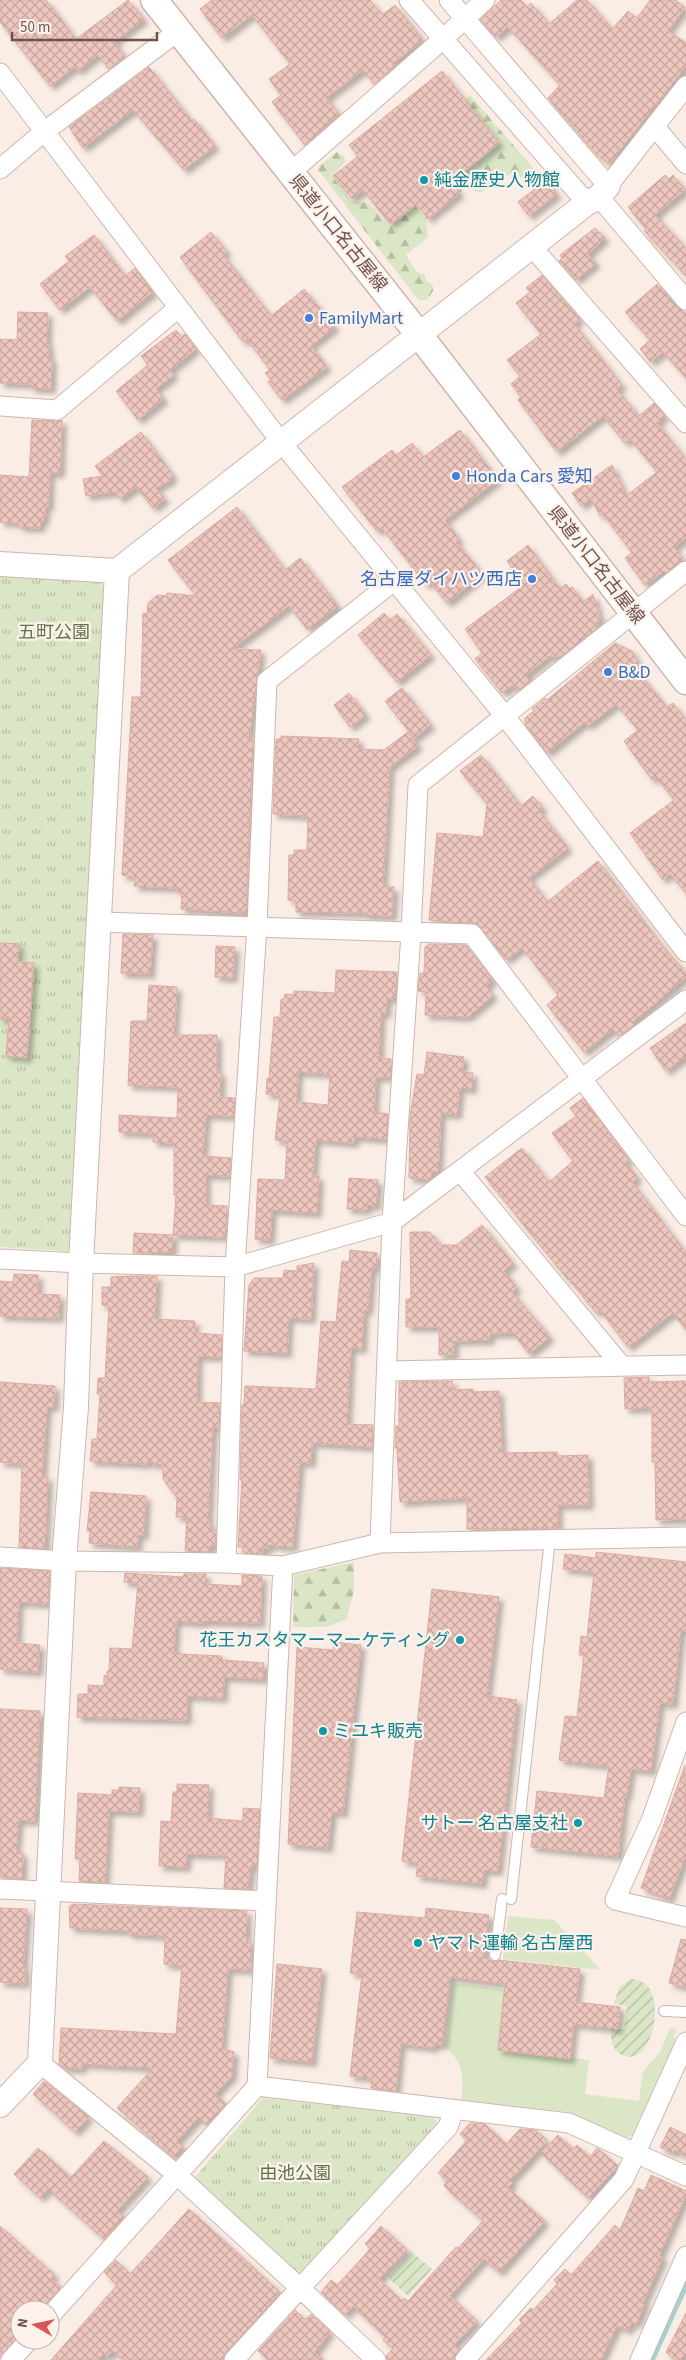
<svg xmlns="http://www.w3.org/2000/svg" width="686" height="2360" viewBox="0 0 686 2360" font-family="'Source Sans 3','Noto Sans JP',sans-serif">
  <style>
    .grass { fill: #dae6c5 }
    .forest { fill: url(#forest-firs) }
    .park { fill: url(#park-tufts) }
    .garden { fill: url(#garden-furrows) }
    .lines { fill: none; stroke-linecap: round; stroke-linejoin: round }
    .stream { stroke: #a2d3d0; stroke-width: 5.5 }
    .building { fill: url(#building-cross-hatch); stroke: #deaba1; fill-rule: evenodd; filter: url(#shadow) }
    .service-casing { stroke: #cdb6af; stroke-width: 12 }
    .minor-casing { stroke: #cdb6af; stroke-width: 21 }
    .tertiary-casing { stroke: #cdb6af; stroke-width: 26 }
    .secondary-casing { stroke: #cfb4ad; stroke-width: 29 }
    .service { stroke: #fff; stroke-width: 10 }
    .minor { stroke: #fff; stroke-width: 19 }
    .tertiary { stroke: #fff; stroke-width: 24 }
    .secondary { stroke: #fff; stroke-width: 26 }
    .culture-dot { fill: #0f9aa8; stroke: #fdf2eb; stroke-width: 2 }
    .shop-dot { fill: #3f7fe0; stroke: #fdf2eb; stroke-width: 2 }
    .labels { text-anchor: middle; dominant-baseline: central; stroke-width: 4.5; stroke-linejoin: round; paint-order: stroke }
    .culture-label { font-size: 18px; fill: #0d838f; stroke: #fdf2eb; text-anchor: start }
    .street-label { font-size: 18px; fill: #71514c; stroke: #fdf2eb }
    .shop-label { font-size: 18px; fill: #366cbe; stroke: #fdf2eb; text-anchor: start }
    .park-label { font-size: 18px; fill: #5e7645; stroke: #fdf2eb }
  </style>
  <defs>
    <pattern id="forest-firs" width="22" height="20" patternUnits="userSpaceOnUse" patternTransform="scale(1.25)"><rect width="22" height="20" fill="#dae6c5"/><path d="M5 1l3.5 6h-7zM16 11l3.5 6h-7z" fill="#b5bda2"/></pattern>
    <pattern id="park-tufts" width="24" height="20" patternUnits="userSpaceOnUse" patternTransform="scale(1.25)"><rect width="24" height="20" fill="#dae6c5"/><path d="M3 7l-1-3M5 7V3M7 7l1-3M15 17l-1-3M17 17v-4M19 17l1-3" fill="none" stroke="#b5bda2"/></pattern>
    <pattern id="garden-furrows" width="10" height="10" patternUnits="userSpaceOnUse" patternTransform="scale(1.25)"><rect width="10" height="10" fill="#dae6c5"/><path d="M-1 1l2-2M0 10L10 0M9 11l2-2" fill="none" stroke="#b5bda2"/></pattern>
    <pattern id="building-cross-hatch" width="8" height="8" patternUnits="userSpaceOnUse" patternTransform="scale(1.25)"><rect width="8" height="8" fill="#edc7bf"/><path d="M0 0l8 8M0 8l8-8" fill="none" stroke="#c4a49d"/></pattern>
    <filter id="shadow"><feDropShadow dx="4.5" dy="4.5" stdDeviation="2.5" flood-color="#0004"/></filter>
  </defs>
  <rect width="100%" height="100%" fill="#faede5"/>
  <path class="grass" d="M508 1916 554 1920 601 1970 503 1959Z
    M453 1983 512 1990 504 2050 589 2060 585 2094 639 2101 643 2071 660 2052 670 2028 676 2029 674 2036 676 2041 633 2135 628 2137H622L568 2112 461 2100C464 2079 464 2062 446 2048Z"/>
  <path class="forest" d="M470 95 541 177 532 186 525 183 515 170 512 174 501 178 499 182 480 193 466 188 460 192 453 182 500 143 477 115 472 117 460 104Z
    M337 152 344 156 346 161 332 176 351 201 368 203 390 227 415 207 426 219 428 237 406 255 416 271 426 276 425 280 433 286V291L427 300H419L416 297 318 170 319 166Z
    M354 1562V1590L347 1619 326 1627H293L294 1575Z"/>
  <path class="park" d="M0 573 94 576 110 593 74 1242 68 1251 0 1247Z
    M263 2098 433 2116 437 2122 436 2127 299 2274 195 2177Z"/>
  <path class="garden" d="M631 1979C672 1978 655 2071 622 2055 611 2050 611 2039 611 2028L624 2030 627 2006 614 2004 619 1987Z
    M412 2252 432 2269 408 2296 388 2278Z"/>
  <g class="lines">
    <path class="stream" d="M652 2360 686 2285"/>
  </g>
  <path class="building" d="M0 0H46L76 39 128 0 144 19 114 42 125 57 109 69 98 55 78 71 75 67 50 86 0 22Z
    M212 0H370L382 15 395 5 423 40 392 64 395 66 374 84 363 70 326 98 339 114 305 145 272 102 281 95 269 79 290 64 252 15 222 38 200 9Z
    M501 0H521L527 7 531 3 549 24 577 0H587L612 29 628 11 637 18 650 0H676L685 8 668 31 686 43V66L609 164 596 154 548 98 560 85 508 27 496 37 480 20Z
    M149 67 192 121 194 119 215 146 184 170 133 110 83 148 69 127Z
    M442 71 499 143 451 182 460 193 428 219 416 204 390 224 363 190 352 199 333 176 358 156 349 145Z
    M665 175 669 179 673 175 685 190 655 215 686 248V276L644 231 646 229 628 207Z
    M546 180 557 194 529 216 518 202Z
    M595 228 605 238 588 254 596 263 576 280 559 261 562 258 560 255Z
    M211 232 227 252 223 255 271 316 304 289 335 327 311 346 327 367 282 400 268 382 271 380 265 373 270 370 247 339 243 342 180 257Z
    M94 235 125 276 135 268 153 292 117 321 90 287 60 310 40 284 69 261 65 256Z
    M542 275 580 319 574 324 622 385 617 390 639 416 654 403 665 416 657 423 686 459V538L674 547 684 560 666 573 664 571 645 585 625 558 632 553 603 514 600 516 591 498 581 506 572 493 612 465 626 496 657 472 630 439 625 443 603 416 557 452 518 400 521 397 511 384 520 376 507 360 541 334 516 303 530 292 526 288Z
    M657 284 686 314V378L663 352 651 362 640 349 650 340 625 312Z
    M18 312 48 313 47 344H49V358H52L51 389 31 388V384L0 383V339L17 340Z
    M176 330 182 337 185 334 196 349 170 370 174 375 156 389 164 399 138 420 116 391 148 365 141 356Z
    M32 420 56 421 62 420 60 473H50L49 506H46L44 521H41L40 528 19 527V523L0 522V475L29 477Z
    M460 430 498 480 445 520 459 539 456 542 483 574 447 603 430 582 426 585 382 528 377 531 342 487 392 450 396 455 412 443 423 457Z
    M141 432 172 474 171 480 156 488 165 499 153 508 136 487 120 499 115 492 86 496 83 479 103 476 95 466Z
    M237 507 285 570 300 558 338 606 307 629 289 606 232 649 261 650 249 738H253L246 910H244V913L181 909 182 892H177V888L134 886 135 877 122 875 132 697H141L143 613 147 614 148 603 157 595 167 596V593L196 596 168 560Z
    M528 545 560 589 566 584 570 589 572 587 583 602 593 594 600 617 597 628 562 656H550L526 675 531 680 518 691 513 685 502 693 475 659 482 653 465 629 524 585 507 561Z
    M384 613 390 620 397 614 431 655 397 682 358 635Z
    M615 643 632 651 639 664 641 676 667 707 673 703 686 720V893L670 874 663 880 630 833 674 800 656 777 652 780 624 741 638 730 616 704 588 726 585 722 547 753 525 724V718L534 711 532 709 545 698 547 700Z
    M402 688 431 725 414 738 385 701Z
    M349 693 366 715 350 727 334 705Z
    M408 732 418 746 390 767 383 884H386V887H394L392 916 364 915V913L296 912V901L288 900 289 855H294V850H307L308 816 273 814 276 739H281V736L359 739 358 749 384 750Z
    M481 755 521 806 533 796 543 808 539 811 568 848 529 878 547 902 598 861 664 948 686 973V977L633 1022 635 1024 619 1036 613 1029 584 1052 547 1005 558 995 522 948 506 960 478 924 429 920 437 833 483 837 487 804 460 771Z
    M123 934 153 935 150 974 121 973Z
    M0 943 19 944 18 962 34 963 27 1058 6 1056 9 1019H0Z
    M429 944 466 945 493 980 486 986 493 996 468 1017 425 1015 426 992 418 991 420 973H424L425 947Z
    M216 946 235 947 233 978 215 977Z
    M336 970 397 972 395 998H387L386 1014 381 1013 379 1058 391 1059 390 1077H376L374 1112 388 1114 386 1139 355 1137 354 1143 316 1140 313 1176H319L317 1213 272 1210 270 1240 255 1239 258 1179 285 1180 287 1141 275 1140 280 1095 266 1094 267 1078 269 1079 274 1017H280L281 999H284L285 994 294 995V991L335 993ZM298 1072 330 1074 328 1105 297 1102Z
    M149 985 177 987 174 1035H217V1072H221L220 1097 235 1098 233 1116 206 1115 203 1156 231 1158 230 1176 206 1175V1205L227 1206 225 1237 173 1235 176 1195H174V1143L153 1142 154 1134 119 1132V1115L177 1118 178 1087 128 1085 131 1021H147Z
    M686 1023V1056L666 1071 650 1048Z
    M427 1052 464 1057 462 1072 473 1073 472 1089 460 1088 457 1115 441 1113 438 1172 432 1171 430 1180 409 1178 410 1116 417 1074 424 1075Z
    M583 1098 629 1160 625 1162 638 1178 632 1182 686 1253V1330L673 1313 628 1347 600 1310 596 1313 569 1279 568 1280 485 1177 522 1148 549 1182 573 1161 552 1133 576 1116 570 1108Z
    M349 1178 378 1180 376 1206 367 1205V1210L347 1209Z
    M482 1225 513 1263 504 1271 517 1288 512 1292 550 1337 529 1354 513 1333 490 1334V1340L454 1341V1355H439V1327H406V1299H411L410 1232H430L440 1245H456Z
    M134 1233 173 1235 172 1252 133 1253Z
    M350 1250 377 1253 376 1268H372L368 1311 364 1310 362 1349 351 1348 347 1424 373 1425 372 1447 312 1443 311 1463 300 1462 293 1547 268 1545V1549L263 1548V1554L243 1553V1547H238L242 1480H240L242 1405H244L245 1386 316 1389 321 1321 336 1322 342 1261 349 1262Z
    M314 1263 311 1319 289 1318 287 1353 244 1351 249 1285 254 1278H283L284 1270 297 1271V1266Z
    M14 1274 38 1275V1294L60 1295 59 1318 0 1316V1281L13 1282Z
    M129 1276H157L155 1319 195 1321V1333L222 1335 221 1357 198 1356 197 1402 220 1403 219 1428 213 1427 208 1522H210V1530H216L215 1546 210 1545 209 1552 185 1551 187 1517H176L177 1498 163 1479V1465L152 1464 148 1459V1464L90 1461 92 1439H97L100 1394H97L98 1378H105L109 1306 102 1305V1287H111V1277Z
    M649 1377V1382L686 1381V1519L656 1520 655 1462H652V1408L625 1409 624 1378Z
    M452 1381 453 1390 473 1389V1392L499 1391 502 1453 557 1452V1456L588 1455 589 1505H558V1528L467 1529V1498L400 1502 397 1448H395L396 1426H399V1382Z
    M0 1382 55 1386 54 1407H47L42 1477H48L45 1549 19 1547 22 1464 0 1462Z
    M91 1492 146 1496 144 1535H138V1547L89 1543 90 1531H87Z
    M596 1552 686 1562V1631L681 1630 673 1704 660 1703 651 1771 631 1769 627 1796 625 1795 618 1856 531 1847 537 1791 604 1798 609 1766 559 1760 565 1716 577 1717 584 1655H579L581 1636 587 1637 594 1572 563 1569 565 1554 596 1558Z
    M0 1568 50 1571 48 1604 19 1602 17 1643 40 1645 38 1672 0 1669Z
    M125 1573 183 1577 184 1574H206L205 1584 242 1586V1575L262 1576 260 1623 204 1621 203 1623 176 1621 174 1652H179V1654L222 1656V1660L264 1663 263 1679 224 1677 223 1698 187 1696V1720L77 1717 78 1694H88V1685L104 1686V1675L107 1676V1671H109L110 1648 132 1649 138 1583 124 1582Z
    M432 1589 499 1597 487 1696 517 1700 498 1871 484 1870 482 1884 416 1876 418 1863 402 1861Z
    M334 1642 361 1645 343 1813 332 1812 328 1848 288 1844 297 1647 333 1650Z
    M0 1709 40 1711 35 1821 19 1820 16 1850H20V1854H23L22 1878 0 1877Z
    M685 1765 686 1855 669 1899 641 1888Z
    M177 1784 209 1785 208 1818 243 1821V1808L260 1809 257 1865H251L248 1889 224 1888 226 1855 187 1854 186 1867 159 1866 161 1821 171 1822 173 1792H177Z
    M119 1787 140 1788 139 1812 109 1811 105 1882 79 1881 80 1859H75L78 1793 112 1795V1790H119Z
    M72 1904 247 1911 246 1941H251V1970L228 1969 222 2049 234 2052 232 2076 215 2094 226 2104 207 2125 199 2117 177 2141 183 2147 173 2157 117 2108 153 2068 82 2064V2069L64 2068 59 2064 61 2028 176 2034 182 1966 164 1964 165 1936 128 1934V1931L70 1928 69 1906H72Z
    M0 1908 27 1909 23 1968H25V1984L0 1982Z
    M426 1908 489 1915 484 1958 495 1962 499 1960 580 1969 576 2002 620 2007 618 2029 574 2024 570 2059 498 2050 505 1984 450 1977 442 2045 434 2044V2048L401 2044 396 2091 371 2088 372 2078 350 2076 362 1974 350 1973 357 1912 425 1918Z
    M681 1939 686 1940V1987L669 1983Z
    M277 1964 322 1969 312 2062 270 2058Z
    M44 2081 89 2117 75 2132 33 2094Z
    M470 2123 485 2124 506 2144 520 2129 536 2130 547 2141 510 2181 513 2183 508 2188 545 2221 499 2272 484 2259 450 2296 477 2321 454 2345 459 2350 454 2360H387L386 2356 393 2349 383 2340 385 2337 353 2306 345 2315 321 2292 331 2280 337 2285 351 2270 370 2249 365 2244 381 2226 407 2250 379 2279 402 2301 404 2298 408 2301 456 2247 458 2248 483 2221 445 2187 444 2185 447 2181 438 2173 467 2140 460 2134Z
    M670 2127 686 2135V2156L675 2150 673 2153 660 2147Z
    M558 2135 573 2149 577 2145 590 2157 597 2148 600 2150 618 2166 588 2198 541 2153Z
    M104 2141 148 2177 117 2211 124 2217 104 2239 48 2189 40 2198 14 2174 38 2148 71 2177Z
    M651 2175 686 2191V2195L659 2256 663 2257 643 2303 645 2304 636 2324 632 2322 628 2330 617 2326 601 2360H486L522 2323 519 2320 531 2308 533 2310 557 2284 554 2280 565 2269 571 2275 615 2225 620 2230 638 2188 644 2191Z
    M189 2209 279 2291 276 2294 278 2295 226 2352 223 2360H123L113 2351 107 2357 103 2354 98 2360H51L117 2285 104 2272 116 2260 130 2274Z
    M0 2226 55 2275 51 2279 61 2287 41 2310H20V2333L0 2358Z
    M295 2310 305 2320 311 2314 330 2332 315 2352 323 2360H268L258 2351Z
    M686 2313V2354L680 2360H675L666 2352Z"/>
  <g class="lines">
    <g class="service-casing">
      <path id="service" d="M511 1899 550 1539
        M495 1955 502 1899
        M664 2011 686 2012"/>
    </g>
    <g class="minor-casing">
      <path id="minor" d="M409 0 587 203
        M449 0 608 186 686 86
        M0 73 281 442 504 715 686 952
        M655 127 686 164
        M0 169 45 131 177 32
        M290 173 443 39 485 0
        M599 197 686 300
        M532 247 686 423
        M0 406 57 410 178 308
        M100 922 472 934 686 1216
        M461 1172 621 1365
        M0 1259 81 1263 235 1267 392 1222 686 1000
        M387 1371 686 1365
        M380 1543 392 1222 411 933 418 785 686 571
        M0 1557 64 1561 226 1563 283 1566 380 1543 686 1537
        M226 1563 235 1267 257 926 267 681 395 580
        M686 1722 652 1818 615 1900 686 1917
        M0 1889 266 1901
        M40 2063 176 2174 300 2288 376 2360
        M257 2086 569 2123 686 2176
        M50 2316 257 2086 283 1566
        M11 2360 29 2340
        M234 2360 448 2127 454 2109
        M465 2360 624 2179 686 2042
        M640 2360 686 2256"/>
    </g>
    <g class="tertiary-casing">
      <path id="tertiary" d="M0 564 117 571 587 203 599 197 608 186
        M0 2105 40 2063 64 1561 76 1407 81 1263 117 571"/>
    </g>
    <g class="secondary-casing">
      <path id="secondary" d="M154 0 420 336 686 681"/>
    </g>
    <use href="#service" class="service"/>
    <use href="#minor" class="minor"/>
    <use href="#tertiary" class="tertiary"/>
    <use href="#secondary" class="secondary"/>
  </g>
  <g class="culture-dot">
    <circle cx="424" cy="180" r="5"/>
    <circle cx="460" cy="1640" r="5"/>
    <circle cx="323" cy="1731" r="5"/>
    <circle cx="578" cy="1823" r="5"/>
    <circle cx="418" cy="1943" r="5"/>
  </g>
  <g class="shop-dot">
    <circle cx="309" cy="318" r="5"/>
    <circle cx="456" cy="476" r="5"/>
    <circle cx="532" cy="579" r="5"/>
    <circle cx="608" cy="672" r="5"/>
  </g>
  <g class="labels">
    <g class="culture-label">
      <text x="434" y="180">純金歴史人物館</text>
      <text x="450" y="1640" text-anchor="end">花王カスタマーマーケティング</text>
      <text x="333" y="1731">ミユキ販売</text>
      <text x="568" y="1823" text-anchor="end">サトー 名古屋支社</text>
      <text x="428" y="1943">ヤマト運輸 名古屋西</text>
    </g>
    <g class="street-label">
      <text transform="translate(338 233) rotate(51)">県道小口名古屋線</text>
      <text transform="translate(596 565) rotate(52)">県道小口名古屋線</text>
    </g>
    <g class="shop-label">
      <text x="319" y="318">FamilyMart</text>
      <text x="466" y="476">Honda Cars 愛知</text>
      <text x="522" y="579" text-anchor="end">名古屋ダイハツ西店</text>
      <text x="618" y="672">B&amp;D</text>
    </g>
    <g class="park-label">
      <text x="54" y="632">五町公園</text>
      <text x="295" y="2173">由池公園</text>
    </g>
  </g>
  <g transform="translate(35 2325) rotate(279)"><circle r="24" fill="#fdf2eb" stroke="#c5b2ab"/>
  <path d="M0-4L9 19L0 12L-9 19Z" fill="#da5554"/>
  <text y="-8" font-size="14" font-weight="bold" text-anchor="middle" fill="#71514c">N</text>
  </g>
  <path d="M12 32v8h145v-8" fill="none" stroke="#71514c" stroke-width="2.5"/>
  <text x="20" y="32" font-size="15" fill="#71514c" stroke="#fdf2eb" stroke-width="4" paint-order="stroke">50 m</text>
</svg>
